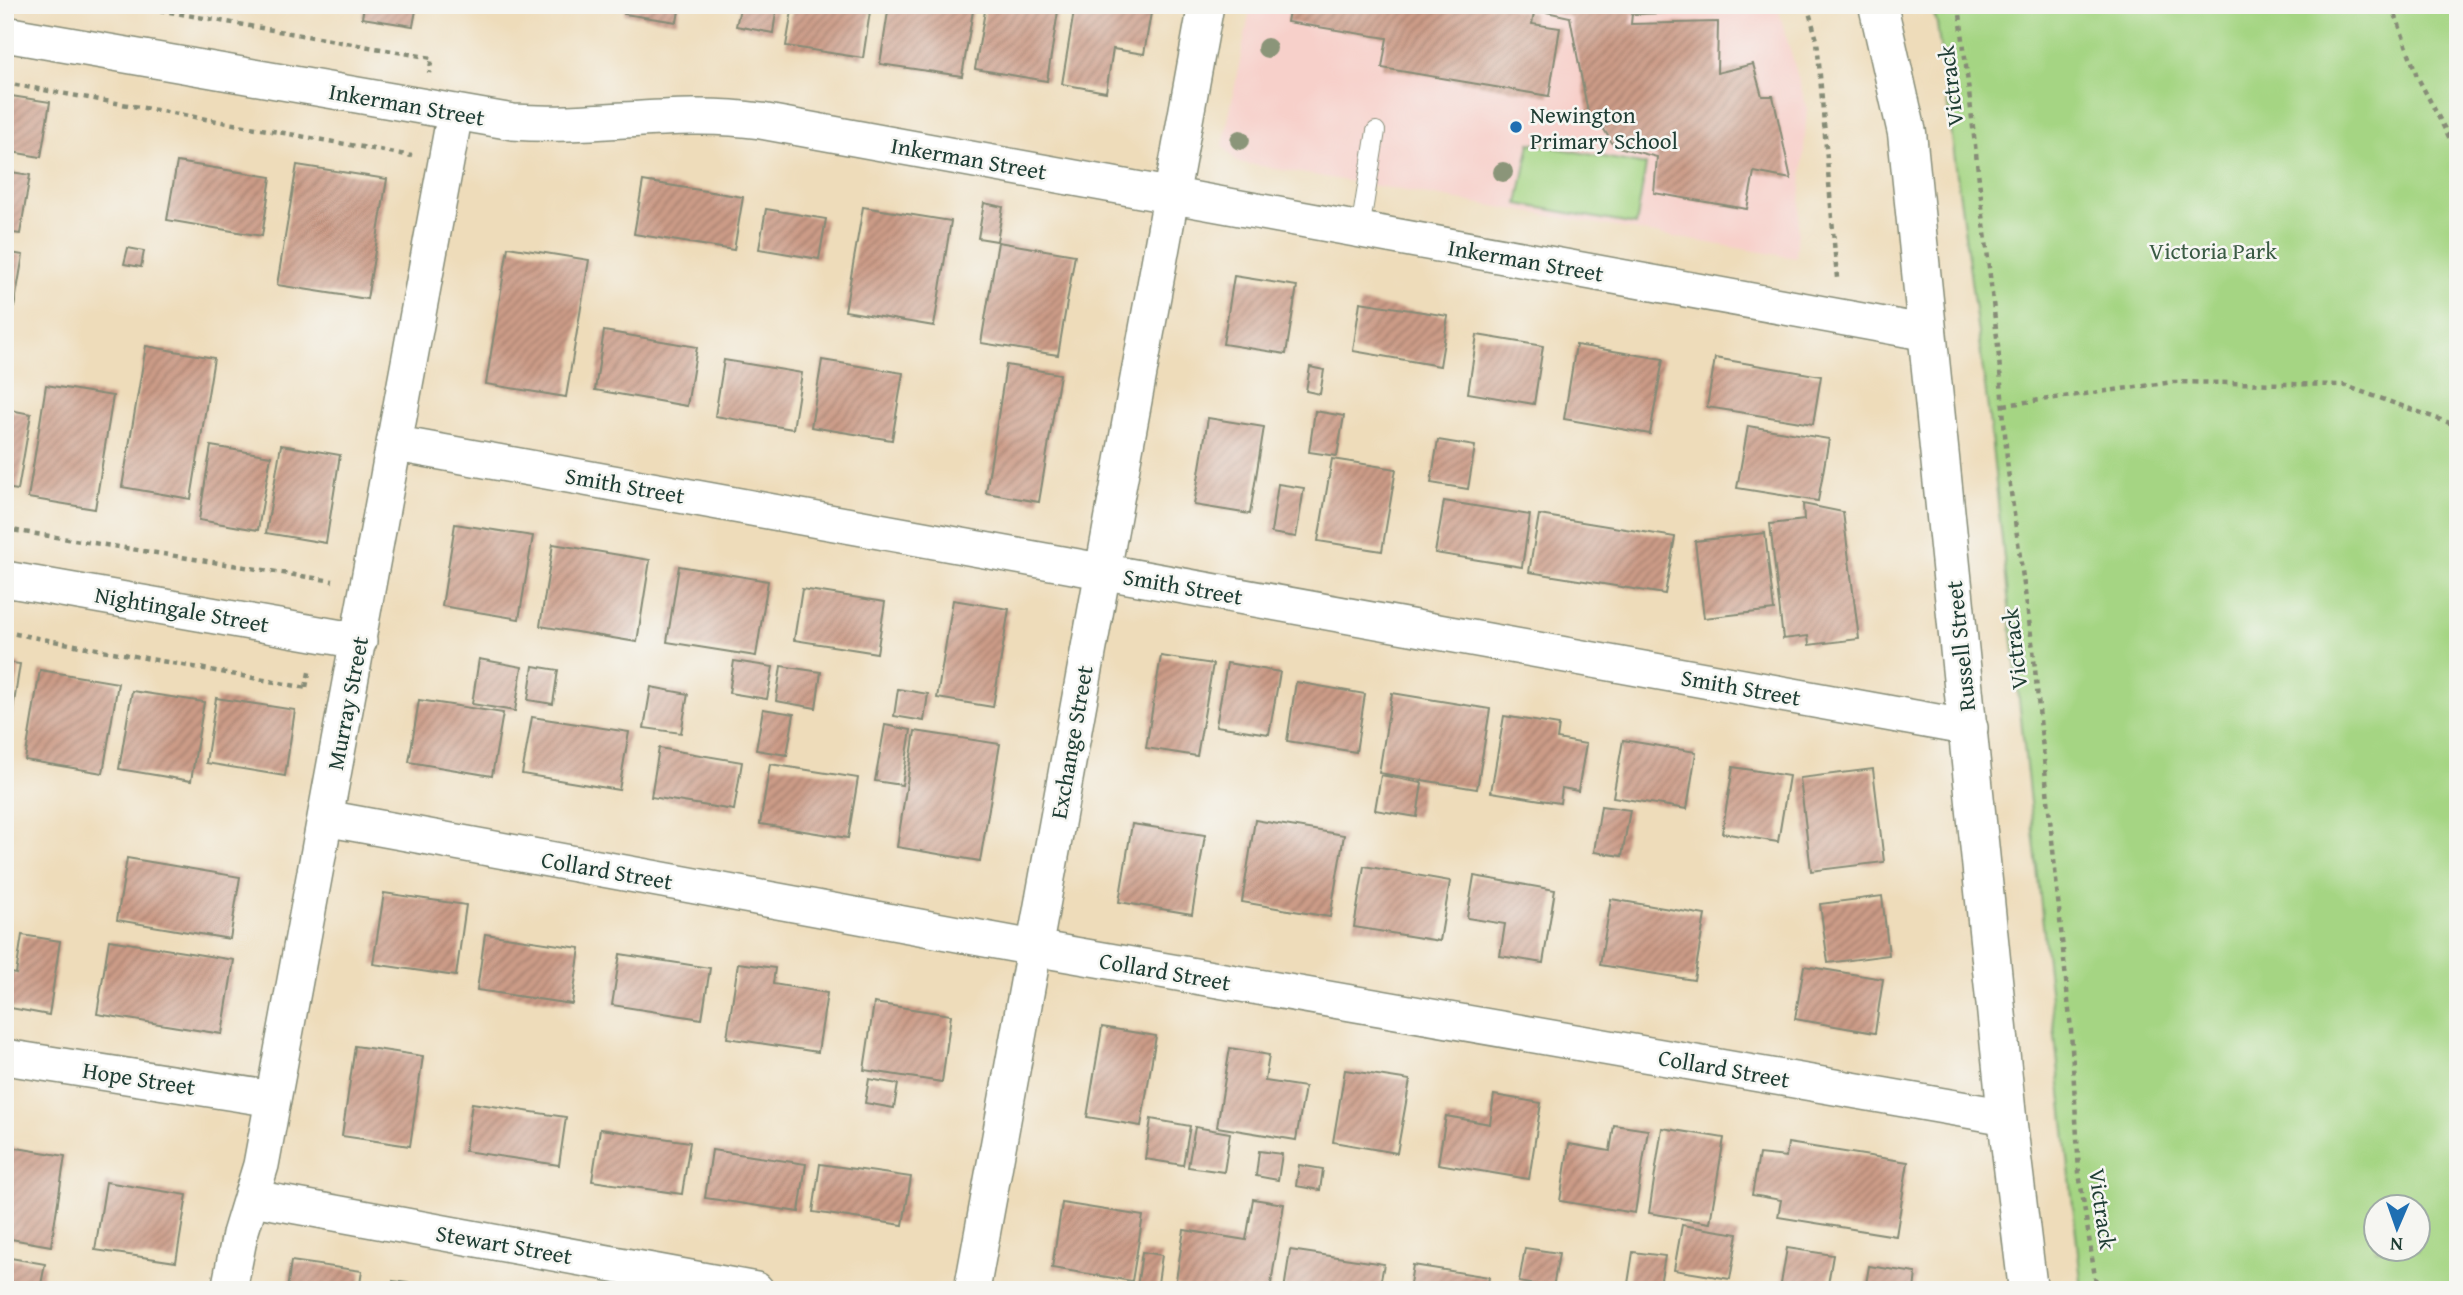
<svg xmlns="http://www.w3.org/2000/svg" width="2463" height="1295" viewBox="0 0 2463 1295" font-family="'Gentium Book Plus',serif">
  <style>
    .built { fill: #f7d0ca }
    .green { fill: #a5d583; stroke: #62895c; stroke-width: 2; fill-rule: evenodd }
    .building { fill: url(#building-hatch) }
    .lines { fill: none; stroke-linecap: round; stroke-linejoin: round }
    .lane-casing { stroke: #868c77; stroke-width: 20 }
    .street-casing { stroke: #868c77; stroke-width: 38 }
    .secondary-casing { stroke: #868c77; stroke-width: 41 }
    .path { stroke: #868c77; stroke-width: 4.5; stroke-dasharray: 5 5; stroke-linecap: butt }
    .lane { stroke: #fff; stroke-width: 18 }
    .street { stroke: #fff; stroke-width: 35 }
    .secondary { stroke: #fff; stroke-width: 38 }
    .tree { fill: #8b9579 }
    .poi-dot { fill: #1f6fb2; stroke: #f6f6f2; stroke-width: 2.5 }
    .labels { text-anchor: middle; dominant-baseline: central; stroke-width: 5; stroke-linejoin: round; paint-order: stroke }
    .street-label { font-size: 23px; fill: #1f3d34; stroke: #f6f6f2 }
    .poi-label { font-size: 23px; fill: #1f3d34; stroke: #f6f6f2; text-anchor: start }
    .park-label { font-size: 23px; fill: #3a5b44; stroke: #f6f6f2 }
  </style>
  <defs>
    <pattern id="building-hatch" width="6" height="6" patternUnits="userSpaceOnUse" patternTransform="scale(1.75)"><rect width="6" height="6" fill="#cc9b87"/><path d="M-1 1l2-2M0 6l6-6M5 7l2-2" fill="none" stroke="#a5806f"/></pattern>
  </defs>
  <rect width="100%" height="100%" fill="#f6f6f2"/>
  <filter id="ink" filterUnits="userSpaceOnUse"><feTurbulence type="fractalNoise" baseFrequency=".0143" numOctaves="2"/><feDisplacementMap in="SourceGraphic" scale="14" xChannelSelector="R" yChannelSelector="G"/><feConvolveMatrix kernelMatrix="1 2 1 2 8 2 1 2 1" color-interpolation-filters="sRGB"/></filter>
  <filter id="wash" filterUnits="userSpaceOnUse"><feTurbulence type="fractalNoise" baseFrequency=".00686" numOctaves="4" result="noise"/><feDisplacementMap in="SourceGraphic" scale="28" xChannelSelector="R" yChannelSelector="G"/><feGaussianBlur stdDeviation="1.57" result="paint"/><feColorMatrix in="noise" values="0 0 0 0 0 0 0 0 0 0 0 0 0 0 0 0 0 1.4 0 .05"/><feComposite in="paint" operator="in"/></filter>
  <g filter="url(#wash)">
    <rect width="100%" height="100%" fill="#eedcba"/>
    <path class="built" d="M1251 5H1777L1807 108 1796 258 1237 162 1223 146Z"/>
    <path class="green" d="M1931 5H2458V1290H2082L1988 409 1937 24ZM2376 1208H2418V1250H2376Z
      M1530 143 1646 165 1636 225 1518 204Z"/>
    <g id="blocks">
      <path class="building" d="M364 5H417L413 26 362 18Z
        M625 5H680L677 22 624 14Z
        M727 5H777L773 33 736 26 740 9Z
        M793 5H871L863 58 786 46Z
        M889 5H974L962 76 880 64Z
        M986 5H1059L1047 81 975 69Z
        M1075 5 1152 7 1144 54 1113 49 1106 92 1062 84Z
        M1290 5H1511V9L1534 13 1532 24 1560 28 1549 96 1382 68 1387 38 1287 22Z
        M1538 5H1705L1704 12 1632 14 1631 24 1718 22 1717 73 1753 64 1762 96H1773L1791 179 1754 172 1747 209 1654 193 1657 157 1614 146 1600 123 1588 113 1570 17 1537 10Z
        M5 95 50 102 41 157 5 151Z
        M177 162 271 177 262 236 167 220Z
        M297 165 387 179 367 299 277 285Z
        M5 171 30 175 20 234 5 232Z
        M643 181 743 197 734 250 634 234Z
        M984 203 1003 207 997 241 978 238Z
        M863 207 951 221 934 326 845 311Z
        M766 209 826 219 819 259 759 249Z
        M998 242 1075 255 1058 355 981 343Z
        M508 247 589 260 566 397 486 384Z
        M128 248 144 251 141 267 124 264Z
        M5 252 23 255 14 308 5 307Z
        M1234 276 1297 286 1286 354 1223 344Z
        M1360 302 1448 316 1440 366 1353 351Z
        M604 331 697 347 687 406 595 390Z
        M1477 335 1543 346 1534 404 1468 393Z
        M1576 345 1663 359 1650 434 1564 419Z
        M146 346 214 358 191 499 122 487Z
        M1715 358 1821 376 1813 424 1707 407Z
        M724 360 802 373 793 429 715 416Z
        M822 360 903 373 892 440 811 427Z
        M1006 365 1060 374 1039 502 986 493Z
        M1310 367 1324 370 1320 394 1306 391Z
        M46 385 113 396 95 509 28 498Z
        M5 409 31 414 18 490 5 488Z
        M1315 411 1344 416 1337 456 1309 452Z
        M1208 418 1264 427 1250 514 1194 505Z
        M1748 426 1829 439 1818 501 1737 488Z
        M1438 440 1475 446 1468 489 1431 483Z
        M281 445 340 455 326 543 266 533Z
        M211 446 271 456 258 530 199 520Z
        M1332 459 1396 469 1382 551 1318 541Z
        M1278 484 1304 488 1296 537 1271 533Z
        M1444 501 1530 515 1522 567 1435 553Z
        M1803 504 1843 512 1859 639 1809 645 1808 636 1783 639 1770 524 1804 520Z
        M1539 515 1675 537 1665 594 1529 572Z
        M455 524 533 536 519 619 442 606Z
        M1765 533 1774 610 1704 618 1695 541Z
        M553 544 650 560 637 642 540 626Z
        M679 566 768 581 756 656 667 642Z
        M802 589 885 602 877 653 794 640Z
        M953 600 1009 609 993 707 937 698Z
        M1161 656 1213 664 1197 756 1146 748Z
        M479 659 522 667 515 711 472 704Z
        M734 661 773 667 767 699 729 693Z
        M5 662 20 664 7 748H5Z
        M1227 663 1280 672 1269 734 1216 726Z
        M533 666 558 670 553 704 528 700Z
        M781 666 821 672 816 708 776 701Z
        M40 670 118 683 103 773 25 760Z
        M1296 682 1365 694 1356 752 1287 741Z
        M651 687 688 694 681 733 644 728Z
        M898 689 928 694 924 721 894 716Z
        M132 691 204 702 191 781 119 769Z
        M1392 693 1490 709 1477 789 1379 773Z
        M216 698 295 710 285 776 206 763Z
        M419 700 503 713 492 776 409 762Z
        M763 709 794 714 787 755 756 750Z
        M1504 716 1559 725 1557 739 1586 744 1578 791 1562 788 1560 803 1491 792Z
        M532 717 629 732 619 790 522 774Z
        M885 725 911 730 902 785 875 781Z
        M915 731 1000 744 980 861 897 847Z
        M1623 740 1696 752 1687 809 1613 797Z
        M659 748 742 762 734 810 651 797Z
        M770 764 858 778 848 838 760 824Z
        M1733 767 1789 776 1778 842 1722 833Z
        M1873 769 1884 862 1811 871 1800 778Z
        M1381 775 1422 783 1417 817 1375 810Z
        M1601 806 1630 810 1622 856 1594 852Z
        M1255 820 1344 835 1330 917 1242 902Z
        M1132 824 1205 835 1192 914 1119 902Z
        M127 858 240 877 230 939 117 920Z
        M1364 866 1450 881 1440 941 1354 927Z
        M1474 876 1555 890 1543 963 1500 956 1505 924 1467 918Z
        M384 893 466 905 456 976 373 964Z
        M1882 896 1889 955 1828 963 1820 904Z
        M1611 899 1705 915 1694 980 1600 965Z
        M485 934 580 948 572 1004 477 990Z
        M22 935 60 941 49 1015 5 1007V972L16 974Z
        M109 940 234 960 222 1034 97 1014Z
        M620 954 710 968 702 1019 612 1005Z
        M738 963 775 968 773 984 827 993 818 1052 727 1038Z
        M1804 966 1883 979 1875 1033 1795 1019Z
        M874 1003 951 1015 942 1082 864 1070Z
        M1102 1027 1156 1036 1141 1126 1087 1117Z
        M355 1046 423 1056 410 1146 342 1136Z
        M1230 1048 1269 1055 1265 1081 1305 1087 1296 1140 1217 1127Z
        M1345 1070 1410 1080 1397 1153 1333 1142Z
        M869 1079 898 1084 894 1108 865 1103Z
        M1494 1095 1541 1103 1529 1179 1438 1164 1446 1116 1490 1124Z
        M472 1103 566 1117 559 1165 465 1151Z
        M1151 1119 1190 1126 1183 1165 1145 1159Z
        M1614 1125 1648 1130 1635 1213 1560 1201 1569 1144 1610 1151Z
        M1195 1127 1230 1133 1224 1172 1188 1167Z
        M1662 1128 1724 1138 1710 1223 1649 1213Z
        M600 1129 690 1142 682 1194 592 1181Z
        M1788 1143 1908 1162 1896 1236 1778 1217 1781 1200 1752 1195 1759 1154 1786 1157Z
        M5 1146 65 1156 51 1246 5 1238Z
        M712 1150 806 1164 799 1212 705 1198Z
        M1259 1151 1282 1154 1278 1180 1256 1176Z
        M820 1164 911 1177 903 1225 813 1212Z
        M1299 1165 1323 1169 1320 1190 1296 1186Z
        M106 1182 187 1195 176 1262 95 1250Z
        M1253 1199 1284 1204 1270 1290H1199L1175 1286 1184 1230 1246 1240Z
        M1062 1203 1143 1216 1132 1281 1052 1268Z
        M1682 1225 1738 1234 1730 1279 1674 1270Z
        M1525 1248 1559 1253 1553 1288 1519 1282Z
        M1787 1248 1833 1255 1827 1290H1780Z
        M1290 1250 1384 1264 1379 1290H1284Z
        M1142 1252 1162 1255 1157 1290 1137 1287Z
        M1633 1252 1665 1256 1659 1290H1627Z
        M5 1257 45 1264 40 1290H5Z
        M291 1261 362 1271 359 1290H287Z
        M1413 1265 1489 1277 1487 1290H1409Z
        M1869 1266 1916 1273 1914 1290H1865Z
        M393 1281 415 1284 414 1290H392Z"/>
    </g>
  </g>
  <g filter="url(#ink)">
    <use href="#blocks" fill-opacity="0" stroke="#868c77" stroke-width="2"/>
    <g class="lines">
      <g class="lane-casing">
        <path id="lane" d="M1360 230 1376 131"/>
      </g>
      <g class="street-casing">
        <path id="street" d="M5 34 513 122C596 128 678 109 761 121L1928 333
          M397 444 1970 728
          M5 579 359 641
          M325 818 1034 948 2007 1117
          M5 1057 273 1099
          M253 1198 756 1290
          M229 1290 240 1234 261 1165 455 113
          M972 1290 1206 5"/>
      </g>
      <g class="secondary-casing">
        <path id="secondary" d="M1878 5 1907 133 2007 1117 2028 1290"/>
      </g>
      <path class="path" d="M130 5 432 58 429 73
        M1807 5 1817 40 1837 278
        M1959 5 1998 346 2008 471 2033 649 2071 1030 2079 1173 2097 1290
        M2392 5 2417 76 2458 154
        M5 83 412 156
        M2004 405 2173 382 2343 385 2458 426
        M5 529 333 581
        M5 632 307 688
        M306 687 310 668"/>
      <use href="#lane" class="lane"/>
      <use href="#street" class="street"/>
      <use href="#secondary" class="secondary"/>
    </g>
    <g class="tree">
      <circle cx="1267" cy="48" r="10"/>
      <circle cx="1240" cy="140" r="10"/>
      <circle cx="1503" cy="172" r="10"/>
    </g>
  </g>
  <circle class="poi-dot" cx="1516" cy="127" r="7"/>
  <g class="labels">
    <g class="street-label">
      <text transform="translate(1950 86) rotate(-97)">Victrack</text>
      <text transform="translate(407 104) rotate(10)">Inkerman Street</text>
      <text transform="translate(969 158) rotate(10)">Inkerman Street</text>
      <text transform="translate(1526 260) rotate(10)">Inkerman Street</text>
      <text transform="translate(625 485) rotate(10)">Smith Street</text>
      <text transform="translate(1183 586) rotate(10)">Smith Street</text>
      <text transform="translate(182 609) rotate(10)">Nightingale Street</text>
      <text transform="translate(1960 646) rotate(-96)">Russell Street</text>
      <text transform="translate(2014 649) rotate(-97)">Victrack</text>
      <text transform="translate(1741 687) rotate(10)">Smith Street</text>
      <text transform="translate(347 703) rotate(-79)">Murray Street</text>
      <text transform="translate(1071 742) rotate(-80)">Exchange Street</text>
      <text transform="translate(607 870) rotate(10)">Collard Street</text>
      <text transform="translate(1165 971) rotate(10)">Collard Street</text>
      <text transform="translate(1724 1068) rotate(10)">Collard Street</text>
      <text transform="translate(139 1078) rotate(9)">Hope Street</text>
      <text transform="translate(2103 1209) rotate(82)">Victrack</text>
      <text transform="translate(504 1244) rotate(10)">Stewart Street</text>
    </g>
    <g class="poi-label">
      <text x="1530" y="114">Newington<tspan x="1530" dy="26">Primary School</tspan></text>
    </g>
    <g class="park-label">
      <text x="2213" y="250">Victoria Park</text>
    </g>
  </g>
  <rect width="2463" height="1295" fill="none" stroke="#f6f6f2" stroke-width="28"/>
  <g transform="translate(2397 1228) rotate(182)"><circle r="33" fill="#f6f6f2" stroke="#a0aca6" stroke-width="2"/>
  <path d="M0-5L12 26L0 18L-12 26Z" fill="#1f6fb2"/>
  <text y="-10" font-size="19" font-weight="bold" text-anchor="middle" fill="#1f3d34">N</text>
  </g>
</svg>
